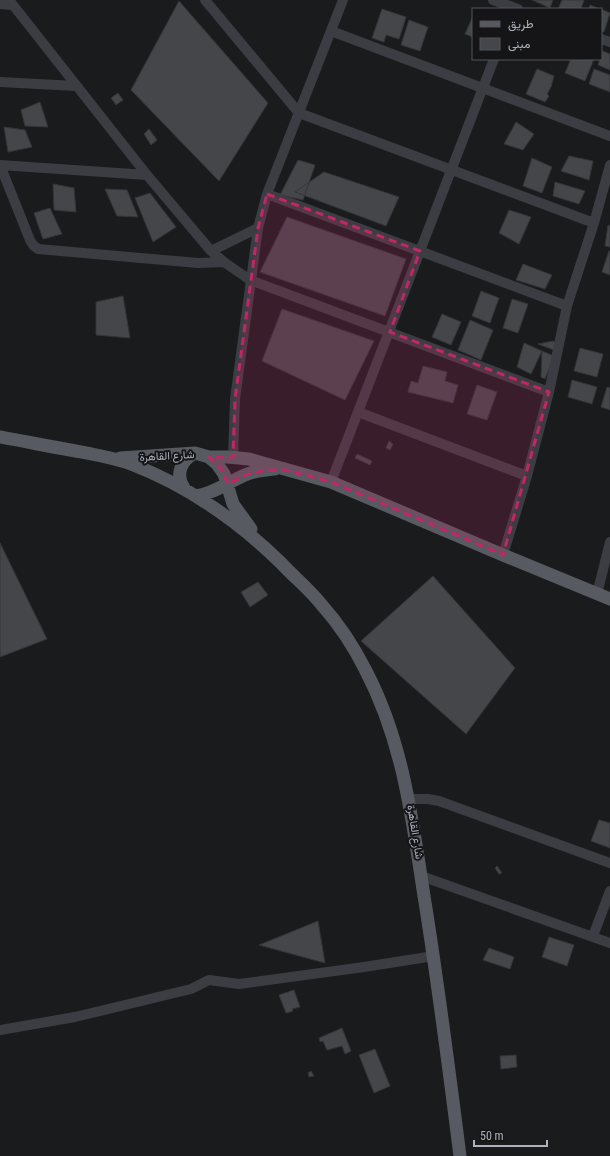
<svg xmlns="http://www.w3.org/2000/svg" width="610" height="1156" viewBox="0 0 610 1156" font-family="'Roboto Condensed',Vazirmatn,sans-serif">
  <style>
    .building { fill: #44464a; stroke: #343539 }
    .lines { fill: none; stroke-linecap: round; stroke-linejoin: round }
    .minor { stroke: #3b3d42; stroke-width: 10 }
    .major { stroke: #575a61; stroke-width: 13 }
    .marked { fill: #c02865; fill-opacity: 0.2; stroke: #c02865; stroke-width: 3; stroke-dasharray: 8 5; stroke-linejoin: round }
    .labels { text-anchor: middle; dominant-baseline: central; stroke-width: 4; stroke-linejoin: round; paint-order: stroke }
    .street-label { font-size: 11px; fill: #acb3bd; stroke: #151518 }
  </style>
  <rect width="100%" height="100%" fill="#1a1b1d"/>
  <path class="building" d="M532 0H553L550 8Z
    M562 0H584L581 9H558Z
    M179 1 268 103 219 181 131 90Z
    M590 5 600 9H589Z
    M382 9 406 17 399 39 386 35 384 42 372 38Z
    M601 9 610 13 604 32 601 31Z
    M473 16V37L465 34Z
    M409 20 428 27 420 51 401 45Z
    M603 51 610 54V70L598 65 600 59H601Z
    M571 59H594L585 81 565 73Z
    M537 69 554 76 551 87 547 94 549 96 545 102 526 94Z
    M594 69 610 75V92L589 84Z
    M118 93 123 100 116 105 111 98Z
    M40 102 48 127 25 126 21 110Z
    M516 122 534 134 523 150 504 144Z
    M4 127 25 130 32 147 8 152Z
    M149 129 157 140 151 145 144 134Z
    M569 156 593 161 589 180 561 171Z
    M532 158 552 167 542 193 523 186Z
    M298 160 315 165 303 200 280 195Z
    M324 172 399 197 386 226 295 192Z
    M555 182 585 191 579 204 553 196Z
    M53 184 74 188 76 212 54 210Z
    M105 189 127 190 138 217 117 216Z
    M150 193 176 227 153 242 135 198Z
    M50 208 62 234 43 239 34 213Z
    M509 210 531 217 519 244 499 233Z
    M287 217 406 259 385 316 260 272Z
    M608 225 610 226V247L605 246Z
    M609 251H610V275L602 272Z
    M523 264 552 275 545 289 516 280Z
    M481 291 499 298 490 323 472 316Z
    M123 296 130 338 96 335V302Z
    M512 299 528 304 518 333 503 328Z
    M282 309 374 341 345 400 262 361Z
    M442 314 461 322 451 345 432 337Z
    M470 320 493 330 481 360 458 350Z
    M553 341 558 345 554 350 538 344Z
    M524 343 542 351 531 374 517 367Z
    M580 348 603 354 597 377 574 371Z
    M542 351 554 356 545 379 541 377Z
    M423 366 447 372 445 381 458 385 453 403 408 392 411 381 418 383Z
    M572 380 597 387 592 404 568 397Z
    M477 385 497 392 487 420 467 414Z
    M607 387 610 388V410L601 407Z
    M389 441 393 444 390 450 386 448Z
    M357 454 372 461 370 465 355 458Z
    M0 543 47 639 0 657Z
    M433 576 515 668 466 734 361 641Z
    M258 582 268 595 250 607 241 592Z
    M599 820 610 823V848L591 841Z
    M497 866 502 873 499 874 495 868Z
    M318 921 325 963 259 945Z
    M549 937 574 945 567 966 542 957Z
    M489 948 514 957 510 969 483 960Z
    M294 990 300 1007 292 1009 293 1011 286 1013 279 995Z
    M342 1028 351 1051 345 1054 342 1046 327 1050 323 1041 320 1042 319 1038Z
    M375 1049 390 1086 374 1093 359 1055Z
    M516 1055 517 1067 501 1069 500 1056Z
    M311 1071 314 1076 309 1077 308 1073Z"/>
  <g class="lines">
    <path class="minor" d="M9 0 147 175 211 251 224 262 250 280 549 392
      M205 0 299 113 594 223
      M493 0 518 9
      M0 4 12 5
      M331 31 610 136
      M601 39 610 42
      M0 82 76 86
      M0 165 30 240 33 245 38 249 198 263 224 262
      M0 165 147 175
      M267 194 567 306
      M211 251 258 228
      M358 412 527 476
      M233 457 235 399 258 228 267 194 343 0
      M331 482 494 59
      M503 555 527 476 549 392 567 306 594 223 610 165
      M597 594 610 542
      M410 799H428L439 801 610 863
      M421 876 610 943
      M593 936 610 891
      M0 1030 75 1017 191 989 209 980 239 984 364 967 434 956"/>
    <path class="major" d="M0 437C23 441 47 446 70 450 91 454 111 457 131 464 188 486 237 520 281 563 294 577 309 589 321 604 339 624 354 647 366 671 403 742 412 818 424 896 438 982 449 1069 460 1156
      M209 457H228L249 459 331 482 503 555 610 599
      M120 458 195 453 209 457 217 464 224 474 233 504 251 529
      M184 488C175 475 181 460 195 453
      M196 496C215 493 228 482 245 475 254 471 265 470 275 469"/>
  </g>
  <path class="marked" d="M267 194 420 251 390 332 549 392 503 555 331 482 309 476 285 470H266L246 475 228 484 221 469 209 457H233L235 399 258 228Z"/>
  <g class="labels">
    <g class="street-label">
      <text transform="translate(167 456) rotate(-3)">شارع القاهرة</text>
      <text transform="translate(415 832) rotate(81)">شارع القاهرة</text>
    </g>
  </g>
  <rect x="472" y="8" width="130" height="52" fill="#151518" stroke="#51545a"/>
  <rect x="480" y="21" width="20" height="6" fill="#575a61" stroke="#51545a"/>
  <text x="508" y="28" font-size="12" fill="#acb3bd">طريق</text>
  <rect x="480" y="38" width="20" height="12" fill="#44464a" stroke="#51545a"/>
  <text x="508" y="48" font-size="12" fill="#acb3bd">مبنى</text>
  <path d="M474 1140v6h73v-6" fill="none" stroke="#acb3bd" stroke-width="2"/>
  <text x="480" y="1140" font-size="12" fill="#acb3bd" stroke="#151518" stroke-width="3" paint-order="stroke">50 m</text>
</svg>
